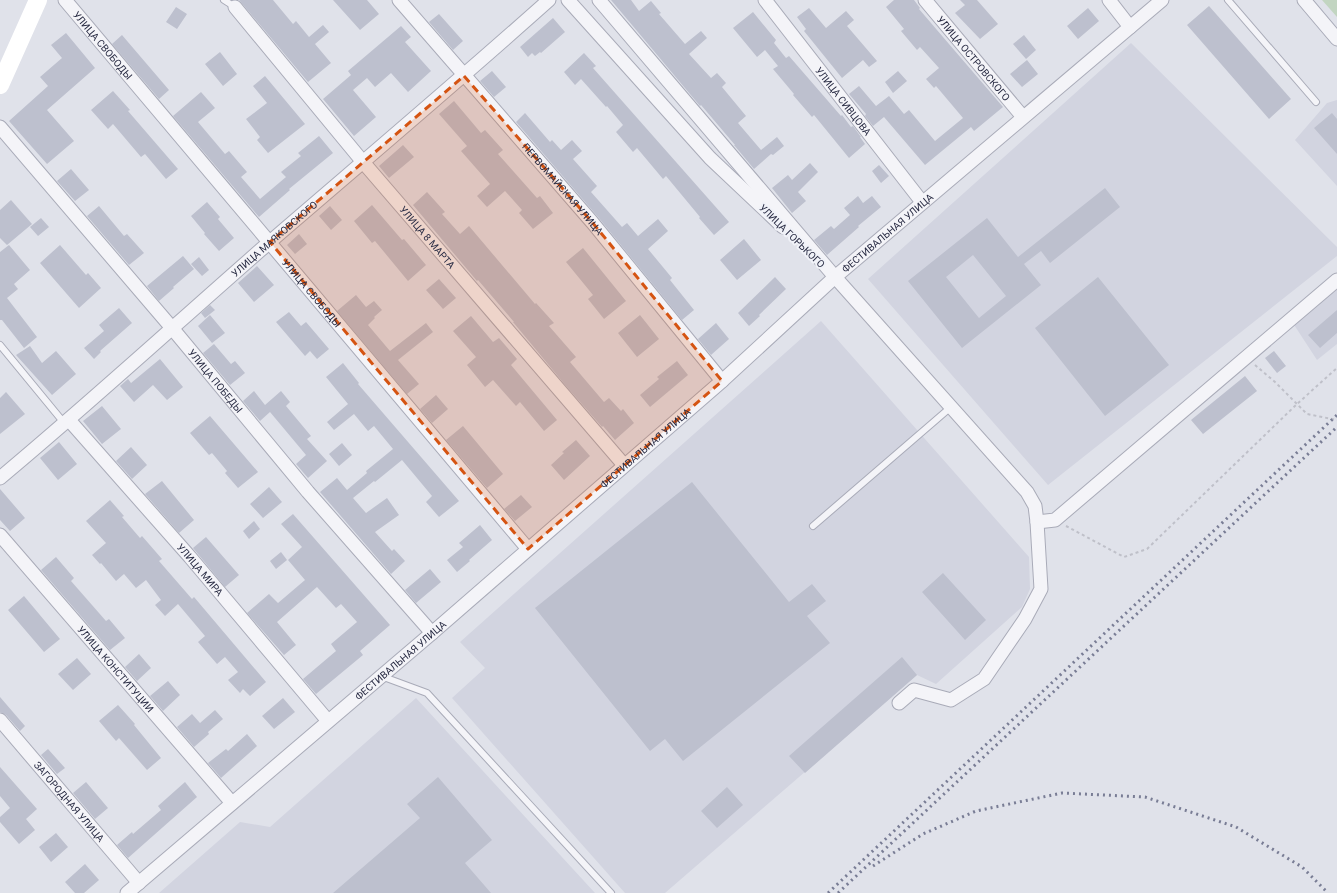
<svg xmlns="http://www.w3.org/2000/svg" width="1337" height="893" viewBox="0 0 1337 893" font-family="Roboto,sans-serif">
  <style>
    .built { fill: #d2d4e0 }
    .green { fill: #c2d5c1 }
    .building { fill: #bdc0ce; fill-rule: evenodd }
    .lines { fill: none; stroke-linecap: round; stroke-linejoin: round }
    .lane-casing { stroke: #a9abb8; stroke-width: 8 }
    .street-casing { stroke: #a9abb8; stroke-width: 15 }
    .path { stroke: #bfc0c9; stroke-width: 2; stroke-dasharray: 3 3; stroke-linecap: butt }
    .lane { stroke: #f4f4f8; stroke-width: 6 }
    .street { stroke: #f4f4f8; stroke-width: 13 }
    .secondary { stroke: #fff; stroke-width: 18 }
    .rail { stroke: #797d95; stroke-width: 3; stroke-dasharray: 2 4; stroke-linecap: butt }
    .marked { fill: #d55412; fill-opacity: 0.2; stroke: #d55412; stroke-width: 3; stroke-dasharray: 8 5; stroke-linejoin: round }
    .labels { text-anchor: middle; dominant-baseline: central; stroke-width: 4; stroke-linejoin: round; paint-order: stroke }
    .street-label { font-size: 10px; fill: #282b43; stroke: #f0f2f8 }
  </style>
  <rect width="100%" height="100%" fill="#e0e2ea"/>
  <path class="built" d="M1131 43 1337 247V256L1048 485 868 279Z
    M1337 100V186L1295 140 1327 103Z
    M1337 273V344L1317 360 1287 314Z
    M821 321 1029 557 1030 589 1022 607 936 684 917 675 665 893H625L452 698 485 668 460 642Z
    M416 698 595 893H159L240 822 270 827Z"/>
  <path class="green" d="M1322 0H1337V17Z"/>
  <path class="building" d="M239 0H273L293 24 296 21 309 37 323 25 329 32 315 44 331 63 308 82Z
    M333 0H367L379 14 360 30Z
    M611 0H631L639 11 651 1 661 13 659 14 685 44 701 31 707 38 689 54 711 78 717 73 726 83 722 87 746 116 738 123 761 150 777 137 784 146 773 155 771 154 754 169 734 145H735L701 105 700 106Z
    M894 0H914L920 8 919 9 1003 107 974 131 971 127 925 165 884 117 873 126 865 116 866 114 849 94 859 86 876 106 889 96 904 114 909 110 935 141 963 118 936 86 934 88 926 79 939 68 920 47 917 50 901 31 904 29 886 7Z
    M960 0H977L998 24 980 39 955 13 965 5Z
    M1209 6 1291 99 1269 119 1187 25Z
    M176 7 187 14 177 29 166 22Z
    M809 8 826 28 846 11 854 20 847 26 877 61 869 67 863 60 842 78 804 31 806 29 797 17Z
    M1088 8 1099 21 1078 39 1067 26Z
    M753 12 776 40 774 43 786 58 789 56 841 116 842 115 851 127 853 126 861 137H860L865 144 849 158 814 115 812 117 793 95 794 94 773 69 778 66 765 50 757 57 733 28Z
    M439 14 463 41 453 50 429 22Z
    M553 18 565 32 541 53 540 52 535 56 532 53 528 57 520 47Z
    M401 26 411 37 405 42 431 71 408 92 391 73 375 87 367 78 353 90 376 117 354 136 323 99 351 75 348 71Z
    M66 33 95 68 47 110 74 141 47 164 9 121 48 86 40 77 62 58 51 45Z
    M122 35 169 90 159 99 112 44Z
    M1024 35 1036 50 1026 59 1013 44Z
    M220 52 237 74 223 86 205 64Z
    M584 53 596 66 593 68 729 222 714 235 699 218 700 217 666 176 663 179 637 148 633 152 616 132 623 125 607 106 606 107 581 79 575 85 564 72Z
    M1027 60 1038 74 1022 87 1010 74Z
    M492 71 506 87 494 97 480 81Z
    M898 71 907 81 893 93 885 82Z
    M265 76 305 124 268 153 257 140 260 137 246 119 267 103 253 86Z
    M113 91 130 110 128 111 178 169 166 179 145 154 141 157 113 124 108 129 91 110Z
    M201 92 215 108 198 122 225 154 229 151 247 172 241 177 260 199 286 177 281 172 301 156 298 153 319 136 333 153 289 189 290 190 259 217 173 116Z
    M454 101 481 133 485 130 503 150 498 154 537 198 540 196 553 213 533 229 519 213 522 210 505 191 487 207 477 196 490 184 461 151 467 146 439 114Z
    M525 113 550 142 552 140 561 150 572 140 582 151 573 159 597 186 591 192 622 227 627 223 638 236 658 219 668 231 648 249 672 278 670 280 694 310 682 320 598 217 516 122Z
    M1332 113 1337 119V154L1314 128Z
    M403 145 414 157 389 178 379 166Z
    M810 163 818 172 798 192 806 201 792 213 772 188 788 175 792 180Z
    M879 165 889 176 881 183 872 171Z
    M71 169 89 190 75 201 57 181Z
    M1105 188 1120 207 1050 263 1041 251 1024 264 1041 285 962 348 908 281 987 218 1018 257ZM973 255 1006 296 979 318 946 277Z
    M427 192 445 212 442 214 460 234 469 226 535 304 536 303 554 323 549 326 576 357 570 362 604 402 609 398 621 411 623 409 634 423 615 440 603 426 602 427 566 386 513 322H514L478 280 477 281 413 205Z
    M858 196 863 203 872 196 881 207 858 226 859 227 827 255 814 240 831 226 834 229 850 215 844 208Z
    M11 200 32 224 7 245 0 238V210Z
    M207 202 220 217 218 219 234 238 219 251 204 234 205 233 191 216Z
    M372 205 402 240 404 239 426 265 408 281 375 241 372 243 354 221Z
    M99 206 124 236 127 234 144 253 129 265 87 216Z
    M330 206 342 220 331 230 319 216Z
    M41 218 49 227 38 236 30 227Z
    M299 234 307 244 295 254 287 245Z
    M744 239 761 260 737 280 720 260Z
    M9 245 30 270 14 284 18 289 7 298 37 337 24 348 2 320H0V252Z
    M60 245 86 275 88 273 101 288 79 308 40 263Z
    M583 248 626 301 604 319 588 299 593 295 566 262Z
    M183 256 194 269 173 287 174 288 159 301 147 286Z
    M199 257 209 270 202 276 191 264Z
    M257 266 274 285 254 302 238 283Z
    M775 277 786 289 759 315 760 316 749 326 738 313Z
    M1098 277 1169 365 1105 416 1035 328Z
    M439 279 456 298 443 309 426 290Z
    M356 295 366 307 374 301 382 310 374 317 375 318 368 325 390 351 426 323 433 332 398 360 419 384 407 394 337 311Z
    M210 305 215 310 205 318 201 313Z
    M119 308 132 323 100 351 101 352 94 359 84 348 104 331 99 325Z
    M1337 310V333L1320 348 1308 335Z
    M289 312 301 326 306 322 329 349 317 359 310 351 305 356 276 322Z
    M210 315 225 333 212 343 198 326Z
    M640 315 659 339 637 357 618 333Z
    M471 316 493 342 499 338 517 359 511 365 557 420 544 431 520 402 516 406 493 380 485 387 467 365 476 357 453 331Z
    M716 323 729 339 711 355 698 339Z
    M214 344 231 364 235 361 245 373 230 385 203 353Z
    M30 346 42 363 56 351 76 374 52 395 16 355Z
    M1274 351 1286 366 1277 373 1265 358Z
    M160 359 183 387 167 400 153 385 134 402 120 386 128 379 131 383Z
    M677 361 688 375 650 407 640 395 659 379 657 377Z
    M343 363 359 383 358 384 459 501 439 517 426 502 432 496 402 460 375 482 374 481 353 498 366 513 387 498 399 515 375 532 392 551 394 549 405 561 391 574 320 492 337 478 347 490 367 473 366 471 393 449 374 426 368 431 354 414 334 430 327 422 348 404 326 377Z
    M1245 376 1257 391 1203 434 1191 420Z
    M254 391 265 405 281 391 290 402 286 406 311 436 307 439 327 461 308 478 296 464 306 455 270 412 260 421 243 401Z
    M6 392 25 414 0 434V398Z
    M436 395 448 409 432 423 420 409Z
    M102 406 121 429 102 444 83 421Z
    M210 416 258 472 238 488 225 473 227 471 212 453 209 455 190 433Z
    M463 426 503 474 487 488 446 440Z
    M576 440 590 456 564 480 551 465 564 453 562 452Z
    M59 442 77 464 58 480 40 458Z
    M342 443 352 455 339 466 329 454Z
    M131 447 147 465 132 479 116 461Z
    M162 481 194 520 179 533 145 494Z
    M692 482 789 602 812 584 826 601 807 616 830 643 683 761 665 739 650 751 535 608Z
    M269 487 282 502 263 518 250 504Z
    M0 489 25 518 10 531 0 520Z
    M521 495 532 507 515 521 504 509Z
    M110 500 124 516 122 517 140 538 142 536 162 559 159 561 192 599 194 597 266 682 250 696 243 689 240 693 228 680 238 672 225 657 217 664 198 642 205 636 178 604 165 616 155 605 161 600 146 580 136 588 124 574 116 581 101 563 100 564 92 555 106 543 86 521Z
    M293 514 390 625 360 651 363 655 316 694 303 679 336 651 331 644 357 622 341 604 336 608 317 587 277 622 296 645 284 655 247 613 269 594 278 603 305 580 288 560 302 547 281 524Z
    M254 521 260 529 249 539 243 531Z
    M480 525 492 540 469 560 470 561 457 572 447 560 463 547 459 543Z
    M206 537 239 575 225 587 193 548Z
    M281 552 287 560 276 569 270 561Z
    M56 557 74 578 71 581 106 621 109 619 125 638 110 650 41 570Z
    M430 569 441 582 416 603 405 590Z
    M943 573 986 620 965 640 922 592Z
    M24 596 60 639 44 652 8 610Z
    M139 654 151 668 137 681 125 667Z
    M902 657 917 675 805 773 789 756Z
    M77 658 91 674 73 690 58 674Z
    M168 681 180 695 163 711 150 696Z
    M0 697 25 726 20 731 6 715 0 712Z
    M283 698 295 712 274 729 262 716Z
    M118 705 135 724 134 725 161 758 147 770 119 738 116 741 99 721Z
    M215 710 223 719 208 732 209 734 194 747 177 727 192 714 200 723Z
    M247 734 257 746 221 778 208 763 226 749 228 751Z
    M48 749 65 768 57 774 41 755Z
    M0 767 37 809 26 819 35 830 19 844 0 822V817L10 808 0 796Z
    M438 777 492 840 465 863 491 893H333L420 818 407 804Z
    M86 782 108 808 95 819 73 793Z
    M185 782 197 797 128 858 117 845 132 832 133 834 161 810 158 806Z
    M727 787 743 805 717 828 701 811Z
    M56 833 68 847 51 862 39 847Z
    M85 864 99 880 84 893H75L65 882Z"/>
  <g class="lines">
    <g class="lane-casing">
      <path id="lane" d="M224 0 235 7
        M1228 0 1316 102
        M0 345 65 424
        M813 526 951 407
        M381 676 427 693 611 893"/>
    </g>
    <g class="street-casing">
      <g id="street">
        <path id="s1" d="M65 0 528 549"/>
        <path id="s2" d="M399 0 592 222 722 381"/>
        <path d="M568 0 710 158 783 227"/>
        <path d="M599 0 835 277 1027 492 1035 506 1037 522 1041 589 1025 619 984 679 951 700 914 690 899 703"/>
        <path id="s3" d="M765 0 922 202"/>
        <path id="s4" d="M925 0 1023 117"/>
        <path d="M1109 0 1130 27"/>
        <path d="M1304 0 1337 39"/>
        <path id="s5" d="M235 7 363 162 624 465"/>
        <path id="s6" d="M0 127 172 328 308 492 432 633"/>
        <path id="s7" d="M69 420 190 557 328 721"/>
        <path id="s8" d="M0 478C90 403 176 324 264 247 359 165 455 84 549 0"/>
        <path d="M1037 522 1055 520 1337 280"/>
        <path id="s9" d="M0 535 232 803"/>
        <path id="s10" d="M0 720 139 883"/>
        <path id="s11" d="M127 893 432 633 722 381 835 277 1162 0"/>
      </g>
    </g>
    <path class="path" d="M1255 365 1275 382 1307 414 1337 420
      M1066 526 1124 557 1147 549 1297 404 1337 368"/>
    <use href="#lane" class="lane"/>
    <use href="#street" class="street"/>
    <path class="secondary" d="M0 85 38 0"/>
    <path class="rail" d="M873 866 923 834 976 811 1062 793 1145 797 1236 827 1302 867 1328 893
      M828 893 1337 415
      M838 893 1337 427"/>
  </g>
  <path class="marked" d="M464 76 592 222 722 381 528 549 270 242Z"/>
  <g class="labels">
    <g class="street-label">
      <text stroke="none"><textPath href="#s1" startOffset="59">УЛИЦА СВОБОДЫ</textPath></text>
      <text stroke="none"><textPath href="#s4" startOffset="76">УЛИЦА ОСТРОВСКОГО</textPath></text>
      <text stroke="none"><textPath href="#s3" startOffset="128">УЛИЦА СИВЦОВА</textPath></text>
      <text stroke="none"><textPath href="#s2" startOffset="250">ПЕРВОМАЙСКАЯ УЛИЦА</textPath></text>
      <text stroke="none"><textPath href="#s11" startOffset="1007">ФЕСТИВАЛЬНАЯ УЛИЦА</textPath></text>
      <text transform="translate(792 236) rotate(44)">УЛИЦА ГОРЬКОГО</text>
      <text stroke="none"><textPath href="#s5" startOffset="300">УЛИЦА 8 МАРТА</textPath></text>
      <text stroke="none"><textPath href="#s8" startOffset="364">УЛИЦА МАЯКОВСКОГО</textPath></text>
      <text stroke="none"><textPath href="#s1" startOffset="383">УЛИЦА СВОБОДЫ</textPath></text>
      <text stroke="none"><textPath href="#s6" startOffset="333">УЛИЦА ПОБЕДЫ</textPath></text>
      <text stroke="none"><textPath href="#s11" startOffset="683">ФЕСТИВАЛЬНАЯ УЛИЦА</textPath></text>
      <text stroke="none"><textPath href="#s7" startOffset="199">УЛИЦА МИРА</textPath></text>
      <text stroke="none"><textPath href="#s11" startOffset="359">ФЕСТИВАЛЬНАЯ УЛИЦА</textPath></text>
      <text stroke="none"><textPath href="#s9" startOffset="177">УЛИЦА КОНСТИТУЦИИ</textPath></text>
      <text stroke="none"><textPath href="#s10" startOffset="107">ЗАГОРОДНАЯ УЛИЦА</textPath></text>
    </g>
  </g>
</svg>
